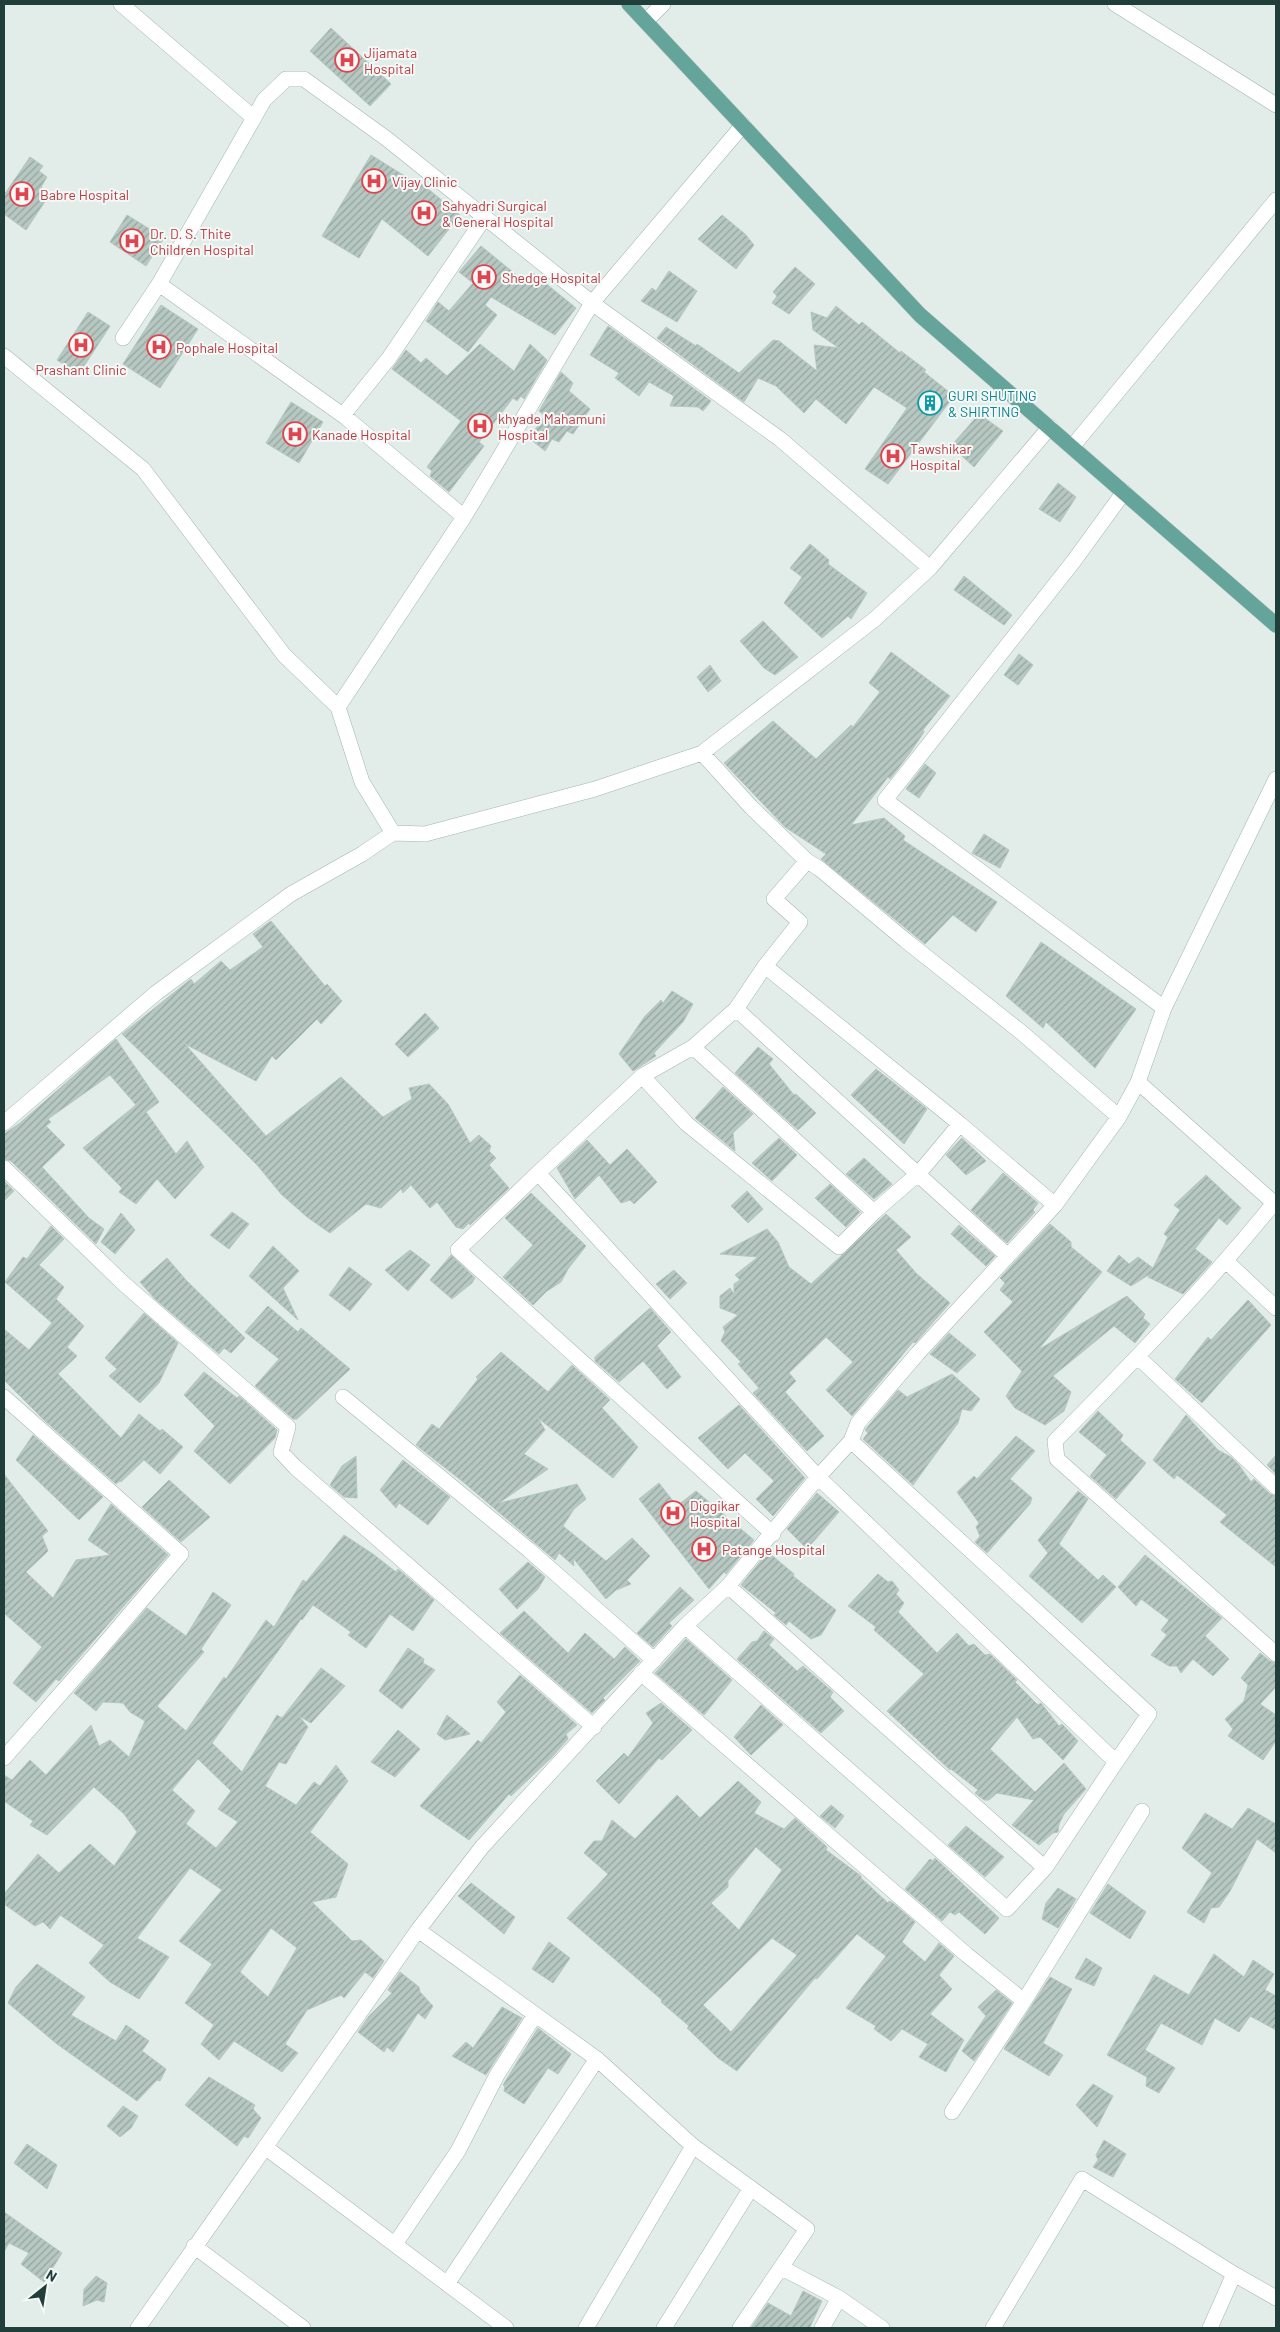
<svg xmlns="http://www.w3.org/2000/svg" width="1280" height="2332" viewBox="0 0 1280 2332" font-family="Barlow,sans-serif">
  <style>
    .building { fill: url(#building-hatch); stroke: #b4c7c1; fill-rule: evenodd }
    .lines { fill: none; stroke-linecap: round; stroke-linejoin: round }
    .minor-casing { stroke: #a4b5b1; stroke-width: 16 }
    .major-casing { stroke: #c1c9c8; stroke-width: 16 }
    .minor { stroke: #fff; stroke-width: 15 }
    .major { stroke: #65a49b; stroke-width: 15 }
    .labels { text-anchor: middle; dominant-baseline: central; stroke-width: 4; stroke-linejoin: round; paint-order: stroke }
    .health-label { font-size: 14px; fill: #be3a42; stroke: #f3f9f7; text-anchor: start }
    .culture-label { font-size: 14px; fill: #0d838f; stroke: #f3f9f7; text-anchor: start }
  </style>
  <defs>
    <pattern id="building-hatch" width="6" height="6" patternUnits="userSpaceOnUse" patternTransform="scale(1.25)"><rect width="6" height="6" fill="#b7c8c3"/><path d="M-1 1l2-2M0 6l6-6M5 7l2-2" fill="none" stroke="#94a49f"/></pattern>
  </defs>
  <rect width="100%" height="100%" fill="#e2ede9"/>
  <path class="building" d="M331 28 391 84 370 106 310 51Z
    M371 155 421 186 422 184 460 215 428 256 382 219 359 258 322 236Z
    M30 157 43 166 39 171 47 177 41 187 50 194 26 230 4 214V195Z
    M127 215 164 238 146 266 110 242Z
    M722 215 745 234 754 245 736 269 698 239Z
    M481 246 525 282 533 273 576 308 555 335 491 297 485 305 497 315 468 352 426 321 438 302 449 311 473 283 459 272Z
    M795 267 815 284 789 314 772 303 777 296 773 292Z
    M669 271 697 291 677 322 641 301 652 288 656 291Z
    M161 305 198 329 160 388 123 364Z
    M836 306 859 325 862 322 900 353 901 351 926 370 924 372 954 396 888 484 865 469 907 408 874 387 846 424 816 399 804 413 776 386 758 378 744 402 657 338 666 327 696 346 697 344 739 373 773 340 779 341 817 371 814 345 839 348 813 330 811 312 827 318Z
    M88 312 110 326 79 374 57 360Z
    M608 326 711 401 703 411 698 407 670 406 674 396 649 382 639 396 615 378 619 373 590 355Z
    M480 344 514 371 530 344 547 360 524 399 521 396 517 401 513 398 479 442 484 446 449 492 430 476 432 471 427 467 461 421 392 369 406 350 421 363 426 358 447 376Z
    M561 372 573 383 569 391 590 409 573 434 567 431 559 442 552 439 545 451 529 438 545 416 539 411Z
    M291 402 323 422 299 463 266 443Z
    M979 414 1003 431 974 467 951 446Z
    M1058 483 1076 497 1060 522 1039 509Z
    M810 544 829 560 828 564 867 593 851 619 848 616 822 638 784 603 802 577 790 568Z
    M964 576 1012 615 1004 625 954 590Z
    M763 621 798 657 775 675 764 668 740 641Z
    M891 652 950 696 923 730 924 732 910 753 890 779 888 777 851 825 884 818 905 836 903 840 997 902 976 932 953 915 925 944 821 859 826 854 785 827 724 763 773 721 816 759 851 725 853 727 880 692 869 683Z
    M1019 654 1033 665 1018 685 1004 675Z
    M710 665 721 681 708 692 697 677Z
    M925 764 936 773 919 798 906 789Z
    M984 834 1009 850 1000 868 972 853Z
    M271 921 325 986 327 984 342 1001 321 1024 317 1019 276 1060 272 1056 256 1081 185 1044 266 1136 341 1077 383 1117 412 1099 409 1088 429 1084 448 1104 470 1143 479 1135 491 1146 489 1151 496 1158 489 1165 509 1188 470 1225 469 1223 463 1229 456 1227 437 1202 430 1208 411 1185 403 1193 401 1189 381 1208 366 1204 330 1233 307 1217 281 1194 258 1166 224 1132 122 1034 191 979 194 984 221 961 230 970 263 947 253 934Z
    M1041 942 1136 1009 1095 1068 1046 1022 1043 1028 1006 996Z
    M672 991 693 1004 683 1022 654 1053 656 1056 633 1071 619 1054 645 1016 661 1000 663 1003Z
    M425 1013 439 1028 408 1057 395 1044Z
    M116 1039 159 1102 146 1112 176 1154 187 1141 204 1167 175 1199 157 1179 136 1204 119 1192 122 1188 83 1148 136 1105 110 1075 48 1119 51 1122 46 1126 65 1145 42 1167 89 1218 104 1229 96 1244 11 1161 4 1159V1134L20 1123Z
    M758 1047 773 1059 769 1064 794 1095 796 1094 816 1113 798 1130 735 1073Z
    M876 1069 927 1109 904 1144 851 1095Z
    M723 1087 753 1114 733 1133 735 1151 695 1118Z
    M779 1138 797 1155 772 1181 752 1163Z
    M962 1138 986 1161 966 1175 946 1155Z
    M587 1140 610 1165 627 1149 657 1182 634 1204 630 1200 621 1203 599 1175 575 1199 557 1168Z
    M864 1158 892 1184 874 1199 846 1174Z
    M1003 1173 1038 1203 1033 1210 1035 1212 1007 1243 971 1210Z
    M1206 1175 1241 1208 1227 1225 1219 1218 1195 1249 1212 1262 1183 1294 1148 1277 1150 1274 1131 1286 1107 1271 1119 1255 1129 1264 1138 1257 1153 1268 1168 1237 1164 1234 1180 1210 1174 1205Z
    M4 1181 14 1191 4 1201Z
    M830 1184 860 1212 846 1227 815 1198Z
    M747 1191 763 1209 748 1223 731 1206Z
    M531 1193 586 1246 568 1269 561 1282 547 1291 533 1305 503 1277 533 1245 505 1218Z
    M232 1212 249 1224 229 1249 210 1235Z
    M121 1213 135 1230 115 1254 101 1242Z
    M886 1214 911 1237 896 1250 916 1273 950 1303 915 1343 913 1342 852 1416 826 1390 853 1362 826 1337 789 1373 796 1381 785 1392 824 1436 807 1451 753 1393 759 1388 738 1364 741 1362 721 1341 725 1332 723 1327 738 1315 720 1308V1296L730 1288 734 1294V1284L740 1280 735 1275 758 1257 720 1254 767 1229 778 1242 789 1267 811 1284Z
    M1050 1224 1071 1242V1247L1102 1272 1038 1350 1127 1296 1145 1314 1143 1318 1150 1324 1135 1343 1114 1326 1053 1376 1071 1392 1064 1411 1045 1425 1015 1408 1006 1396 1022 1371 984 1332 1013 1302 1000 1290 1005 1283 1000 1278Z
    M959 1225 995 1256 986 1266 951 1234Z
    M51 1226 64 1239 39 1265 64 1287 56 1299 84 1326 67 1347 77 1356 58 1374 121 1438 139 1414 160 1431 162 1429 183 1447 160 1474 144 1460 121 1482 120 1481 116 1484 44 1420 4 1380V1329L29 1350 52 1323 5 1282 23 1257 27 1259Z
    M273 1246 299 1271 283 1288 298 1320 249 1276Z
    M410 1250 430 1265 408 1291 385 1270Z
    M451 1255 475 1278 472 1283 452 1299 430 1280Z
    M167 1258 186 1280 245 1338 231 1353 224 1348 219 1354 155 1299 140 1282Z
    M349 1267 372 1284 350 1311 329 1295Z
    M674 1270 687 1283 670 1299 656 1284Z
    M1248 1300 1271 1325 1202 1403 1175 1379 1208 1337 1211 1340Z
    M268 1306 298 1332 301 1328 350 1369 297 1419H293L255 1386 279 1359 245 1332Z
    M650 1308 671 1332 657 1346 681 1377 667 1389 643 1361 619 1382 595 1361V1357Z
    M144 1313 178 1343 159 1383 140 1403 109 1376 117 1369 105 1358Z
    M949 1333 976 1355 957 1373 930 1354Z
    M501 1352 548 1392 572 1365 610 1400 602 1408 638 1447 613 1478 538 1418 545 1430 524 1454 548 1469 499 1503 577 1484 586 1499 574 1509 563 1526 606 1561 632 1538 650 1556 627 1580 631 1584 616 1590 606 1599 573 1558 574 1566 559 1553 555 1560 462 1481 416 1445 432 1424 439 1429 478 1379 476 1377Z
    M204 1372 237 1398 239 1396 277 1430 275 1438 230 1484 194 1451 215 1426 184 1395Z
    M952 1374 980 1399 971 1411 962 1409 958 1423 913 1485 863 1439 868 1433 865 1430 898 1390 907 1397Z
    M739 1405 805 1478 773 1516 756 1499 774 1481 745 1453 728 1469 698 1438Z
    M1098 1411 1123 1435 1120 1440 1146 1463 1116 1499 1090 1476 1107 1455 1079 1432Z
    M1186 1415 1218 1450 1231 1457 1239 1465 1251 1482 1254 1479 1270 1494 1276 1496V1567L1220 1522 1227 1515 1177 1475 1174 1479 1153 1460Z
    M33 1435 103 1497 79 1520 16 1460Z
    M1016 1436 1035 1451 1010 1479 1032 1498 1030 1504 987 1553 975 1542 980 1536 976 1527 979 1523 957 1492 974 1476 977 1479Z
    M1276 1455V1474L1267 1465Z
    M356 1456 357 1498 344 1497 330 1485 342 1466Z
    M403 1460 450 1497 428 1525 399 1503 396 1508 380 1490Z
    M4 1474 48 1531 42 1536 48 1551 26 1572 53 1598 76 1560 110 1555 88 1540 111 1504 168 1555 59 1681 56 1679 36 1702 13 1683 42 1647 4 1613Z
    M169 1480 210 1517 181 1542 142 1507Z
    M659 1483 677 1506 696 1491 754 1540 726 1574 724 1572 709 1589 639 1499Z
    M1078 1491 1088 1499 1059 1544 1098 1580 1103 1575 1116 1587 1082 1623 1029 1576 1048 1553 1038 1540Z
    M817 1493 839 1512 807 1549 787 1529Z
    M344 1535 373 1554 396 1572 398 1569 434 1600 413 1631 390 1614 366 1648 348 1635 351 1632 313 1605 302 1620 301 1619 212 1743 242 1772 277 1715 282 1718 321 1668 345 1686 311 1723 299 1716 308 1727 286 1764 279 1762 265 1786 296 1805 314 1782 320 1786 336 1765 348 1781 310 1832 348 1864 336 1897 312 1902 352 1941 361 1940 384 1961 373 1978 365 1972 344 1998 341 1995 307 2010 285 2044 298 2053 282 2072 234 2041 219 2060 201 2044 214 2025 185 2003 212 1964 179 1941 222 1890 190 1868 137 1938 169 1957 139 1999 110 1982 89 1963 104 1945 60 1915 50 1929 43 1922 35 1926 4 1904V1894L38 1854 59 1873 90 1844 114 1866 137 1832 124 1814 94 1787 47 1835 30 1825 33 1821 4 1801V1775L12 1780 30 1760 46 1775 91 1725 99 1746 110 1740 129 1757 145 1721 130 1712 123 1703 103 1702 96 1711 74 1693 147 1608 186 1636 213 1592 231 1605 201 1649 204 1652 157 1706 186 1731 224 1677 226 1679 266 1620 274 1627 303 1580 306 1582ZM198 1759 231 1791 218 1809 238 1822 216 1848 186 1824 195 1811 172 1790ZM271 1928 297 1948 268 1997 240 1972Z
    M768 1552 794 1574 793 1576 836 1610 821 1635 811 1639 789 1621 786 1625 774 1615 776 1613 741 1585Z
    M1145 1555 1222 1618 1205 1636 1229 1659 1213 1676 1193 1659 1181 1673 1177 1666H1169L1151 1655 1167 1635 1161 1630 1169 1620 1141 1599 1136 1606 1118 1587Z
    M528 1562 545 1577 538 1589 517 1609 499 1589Z
    M878 1574 888 1582 892 1581 899 1590 896 1594 904 1603 898 1612 937 1653 957 1633 969 1646 974 1644 985 1655 990 1654 1017 1680 1015 1682 1038 1705 1041 1703 1059 1726 1062 1724 1078 1741 1063 1760 1040 1737 1033 1739 1017 1717 990 1749 1035 1792 1064 1763 1086 1789 1064 1814 1059 1824 1058 1832 1053 1833 1039 1845 1012 1825 1034 1800 997 1793 989 1800H984L975 1793 978 1790 951 1769 950 1770 887 1711 924 1674 874 1630 876 1627 848 1606Z
    M680 1587 694 1600 669 1623 672 1626 653 1647 637 1633Z
    M524 1611 568 1653 585 1633 614 1659 625 1647 640 1661 603 1698 605 1700 592 1713 500 1633Z
    M764 1631 774 1639 769 1645 797 1671 803 1666 833 1692 830 1697 844 1711 821 1733 737 1659 752 1642 757 1641Z
    M686 1639 732 1680 704 1715 655 1673Z
    M408 1648 424 1659 423 1663 435 1670 402 1709 379 1691Z
    M1260 1653 1270 1661 1276 1663V1687L1260 1704 1276 1715V1741L1263 1760 1228 1736 1233 1729 1225 1719 1244 1701 1248 1685 1241 1678Z
    M520 1675 577 1725 566 1734 568 1739 552 1757 511 1796 509 1794 469 1840 420 1806 478 1740 481 1743 506 1712 497 1702Z
    M661 1703 692 1730 662 1760 659 1758 619 1804 596 1781 624 1753 628 1757 653 1723 646 1713Z
    M761 1705 783 1725 751 1755 734 1737Z
    M447 1715 470 1734 445 1740 437 1734Z
    M398 1730 420 1749 395 1777 371 1762Z
    M738 1781 761 1802 754 1813 784 1829 795 1818 827 1847 826 1850 861 1876V1878L888 1903 889 1901 893 1903 915 1922 902 1942 925 1962 939 1943 954 1956 939 1975 952 1989 930 2014 964 2040 946 2072 919 2057 928 2044 902 2029 891 2041 874 2029 876 2026 846 2008 886 1956 857 1934 817 1979 815 1978 737 2071 718 2058 687 2028 689 2026 661 2002 662 2000 567 1918 608 1874 584 1853 594 1841H602L612 1820 635 1839 677 1795 700 1818ZM756 1847 782 1870 739 1930 711 1903 728 1887V1881ZM772 1938 797 1955 731 2032 703 2005Z
    M831 1805 844 1816 835 1828 820 1816Z
    M1248 1808 1276 1824V1853L1257 1839 1230 1891 1219 1907 1211 1908 1204 1923 1187 1912 1212 1873 1182 1848 1205 1813 1232 1829Z
    M966 1826 1004 1857 985 1877 948 1845Z
    M935 1858 999 1918 985 1934 959 1912 955 1915 950 1912 942 1921 905 1889 930 1859 933 1861Z
    M471 1883 515 1917 504 1934 458 1896Z
    M1108 1884 1146 1912 1130 1939 1090 1913Z
    M1058 1888 1076 1899 1058 1928 1042 1919 1046 1903Z
    M549 1942 570 1958 553 1983 532 1969Z
    M1214 1954 1244 1977 1253 1960 1274 1974 1265 1990 1276 1996V2030L1250 2016 1239 2032 1215 2018 1202 2045 1161 2023 1145 2050 1175 2068 1159 2093 1146 2086 1147 2077 1107 2055 1154 1975 1189 1995Z
    M1086 1958 1102 1968 1094 1986 1075 1978Z
    M37 1964 85 1997 71 2015 116 2041 126 2025 149 2041 142 2051 166 2069 160 2081 157 2080 137 2101 57 2044 8 2003 16 1987Z
    M400 1972 419 1987 420 1992 433 2006 425 2019 418 2013 393 2052 387 2047 384 2052 358 2032 369 2016 392 1993 388 1990Z
    M1050 1977 1072 1989 1043 2043 1063 2055 1049 2076 1004 2049Z
    M996 1990 1012 2003 974 2061 962 2051 986 2016 978 2007Z
    M502 2007 522 2018 486 2075 452 2056 466 2042 473 2048Z
    M538 2028 571 2054 558 2074 548 2068 524 2104 504 2091 505 2086 503 2085Z
    M209 2077 255 2105 253 2109 261 2118 248 2138 244 2136 237 2146 185 2105Z
    M1093 2084 1113 2096 1097 2127 1076 2105Z
    M123 2106 138 2116 131 2128 120 2137 107 2126Z
    M1104 2140 1126 2154 1113 2177 1093 2167 1098 2160 1096 2155Z
    M27 2144 57 2165 47 2189 14 2163Z
    M4 2212 62 2253 44 2282 21 2264 29 2253 9 2243 4 2252Z
    M96 2276 107 2283 104 2302 97 2300 83 2306 84 2289Z
    M803 2291 822 2301 810 2327 812 2328H751L768 2303 791 2316Z"/>
  <g class="lines">
    <g class="minor-casing">
      <path id="minor" d="M121 4 254 118
        M1115 4 1276 105
        M646 21 663 4
        M159 284 348 419
        M123 338 159 284 264 100 286 79H304L387 139 592 303 780 439 930 568
        M4 356 143 469 284 655 338 707 362 782 393 833
        M1072 447 1276 200
        M1124 492 1073 562 885 800 1164 1008
        M464 517 343 415 389 358 485 217
        M338 707 464 517 592 303 743 125
        M702 753 751 807 807 861 820 869 905 940 1021 1032 1119 1117
        M765 966 800 922 774 899 807 861
        M693 1047 874 1212
        M642 1076 693 1047 736 1009
        M1138 1082 1274 1203
        M4 1123 156 993 291 894 362 854 393 833 425 834 595 789 702 753 875 619 930 568 1050 427
        M960 1124 765 966 736 1009 1008 1256
        M4 1168 123 1283 288 1427 281 1452 295 1467 594 1727
        M538 1173 642 1076 687 1124 839 1247 874 1212 919 1173 960 1124 1055 1205
        M1276 1204 1274 1203C1206 1287 1131 1364 1055 1441L1057 1459 1276 1654
        M1227 1262 1276 1308
        M1138 1357 1276 1487
        M4 1397 181 1554 101 1648 4 1758
        M343 1397 529 1550 654 1660
        M851 1441 1149 1714 1116 1762
        M728 1586 1045 1868
        M685 1626 1007 1909 1045 1868 1116 1762 818 1477 538 1173 458 1250 773 1534
        M641 1673 967 1955 1024 2001 952 2112
        M418 1930 597 2059 693 2146 807 2229 740 2328
        M1024 2001 1142 1811
        M265 2147 506 2328
        M395 2244 458 2151 497 2075 535 2015
        M194 2246 303 2328
        M782 2268 839 2298 882 2328
        M447 2284 597 2059
        M138 2328 418 1930 482 1847 685 1626 728 1586 818 1477 851 1441 858 1423 918 1353 1055 1205 1119 1117 1138 1082 1164 1008 1276 779
        M586 2328 693 2146
        M664 2328 751 2188
        M822 2328 839 2298
        M993 2328 1082 2179 1234 2274
        M1210 2328 1234 2274 1276 2298"/>
    </g>
    <g class="major-casing">
      <path id="major" d="M629 4 920 315 1276 625"/>
    </g>
    <use href="#minor" class="minor"/>
    <use href="#major" class="major"/>
  </g>
  <defs>
    <g id="hospital-ring" transform="scale(1.25)"><circle r="9.5" fill="#f3f9f7" stroke="#e0444e" stroke-width="1.5"/><path d="M-5-5h3v3.5h4V-5h3V5h-3V1.5h-4V5h-3Z" fill="#e0444e"/></g>
    <g id="building-ring" transform="scale(1.25)"><circle r="9.5" fill="#f3f9f7" stroke="#0f9aa8" stroke-width="1.5"/><path d="M-4-6H4V6H1V3H-1V6H-4ZM-2.5-4.3h1.7v1.8h-1.7ZM.8-4.3h1.7v1.8H.8ZM-2.5-1h1.7V.8h-1.7ZM.8-1h1.7V.8H.8Z" fill="#0f9aa8"/></g>
  </defs>
  <g fill-rule="evenodd">
    <use href="#hospital-ring" x="347" y="60"/>
    <use href="#hospital-ring" x="374" y="181"/>
    <use href="#hospital-ring" x="22" y="194"/>
    <use href="#hospital-ring" x="424" y="213"/>
    <use href="#hospital-ring" x="132" y="241"/>
    <use href="#hospital-ring" x="484" y="277"/>
    <use href="#hospital-ring" x="81" y="345"/>
    <use href="#hospital-ring" x="159" y="347"/>
    <use href="#building-ring" x="930" y="403"/>
    <use href="#hospital-ring" x="480" y="426"/>
    <use href="#hospital-ring" x="295" y="434"/>
    <use href="#hospital-ring" x="893" y="456"/>
    <use href="#hospital-ring" x="673" y="1513"/>
    <use href="#hospital-ring" x="704" y="1549"/>
  </g>
  <g class="labels">
    <g class="health-label">
      <text x="364" y="52">Jijamata<tspan x="364" dy="16">Hospital</tspan></text>
      <text x="392" y="181">Vijay Clinic</text>
      <text x="40" y="194">Babre Hospital</text>
      <text x="442" y="205">Sahyadri Surgical<tspan x="442" dy="16">&amp; General Hospital</tspan></text>
      <text x="150" y="233">Dr. D. S. Thite<tspan x="150" dy="16">Children Hospital</tspan></text>
      <text x="502" y="277">Shedge Hospital</text>
      <text x="176" y="347">Pophale Hospital</text>
      <text x="81" y="369" text-anchor="middle">Prashant Clinic</text>
      <text x="498" y="418">khyade Mahamuni<tspan x="498" dy="16">Hospital</tspan></text>
      <text x="312" y="434">Kanade Hospital</text>
      <text x="910" y="448">Tawshikar<tspan x="910" dy="16">Hospital</tspan></text>
      <text x="690" y="1505">Diggikar<tspan x="690" dy="16">Hospital</tspan></text>
      <text x="722" y="1549">Patange Hospital</text>
    </g>
    <g class="culture-label">
      <text x="948" y="395">GURI SHUTING<tspan x="948" dy="16">&amp; SHIRTING</tspan></text>
    </g>
  </g>
  <rect width="1280" height="2332" fill="none" stroke="#213f3a" stroke-width="10"/>
  <g transform="translate(45 2287) rotate(30)" stroke="#f3f9f7" stroke-width="4" paint-order="stroke">
  <path d="M0-4L9 19L0 12L-9 19Z" fill="#213f3a"/>
  <text y="-8" font-size="14" font-weight="bold" text-anchor="middle" fill="#213f3a">N</text>
  </g>
</svg>
